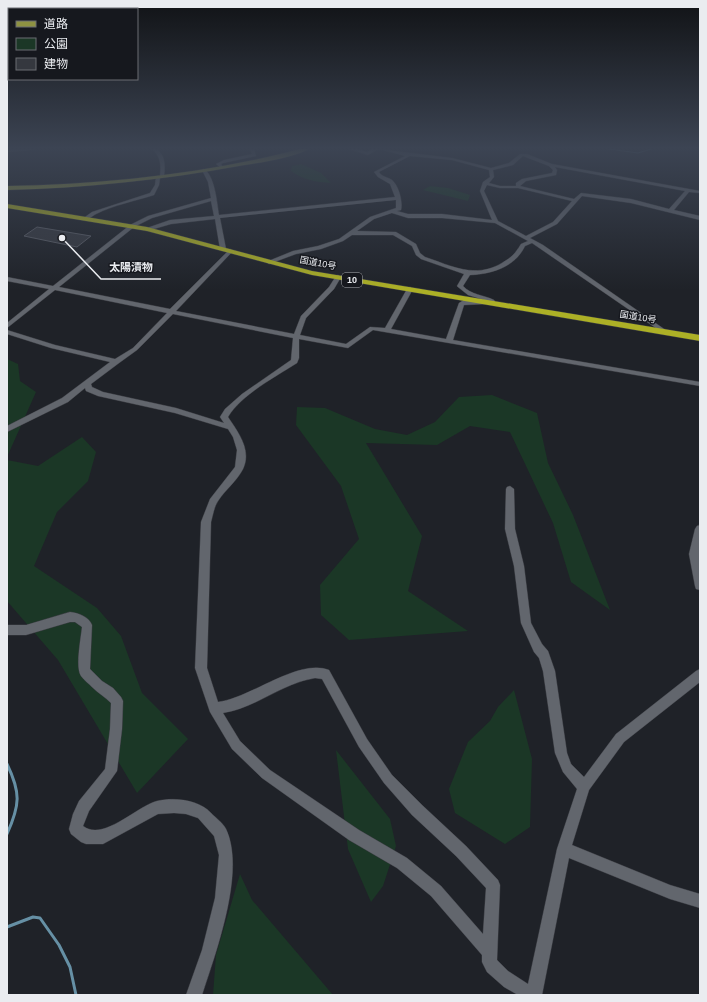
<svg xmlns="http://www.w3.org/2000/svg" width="707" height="1002" viewBox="0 0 707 1002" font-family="Arial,'Noto Sans JP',sans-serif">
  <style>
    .green { fill: #1b3726 }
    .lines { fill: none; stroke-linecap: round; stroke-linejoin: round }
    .stream-far1 { stroke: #6690a5; stroke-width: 1 }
    .stream { stroke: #6690a5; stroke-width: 3 }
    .building { fill: #35383f; stroke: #595c64 }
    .minor-casing { stroke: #3a3c42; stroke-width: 1 }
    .major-casing { stroke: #3a3c42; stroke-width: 1 }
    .highway-casing { stroke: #3a3c42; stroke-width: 1 }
    .minor { fill: #62666d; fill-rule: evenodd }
    .major { fill: #8e9242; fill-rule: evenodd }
    .highway { fill: #acb026; fill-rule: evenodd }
    .labels { text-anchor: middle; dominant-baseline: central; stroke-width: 3; stroke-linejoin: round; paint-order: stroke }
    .far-street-label { font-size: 9px; fill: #eaecf0; stroke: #16181e }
    .shield { fill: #16181e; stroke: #aaacb1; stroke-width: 1 }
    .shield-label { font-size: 9px; font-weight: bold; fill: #eaecf0 }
    .leader { fill: none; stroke: #eaecf0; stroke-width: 1.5 }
    .callout-dot { fill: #eaecf0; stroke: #16181e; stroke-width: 1.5 }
    .callout-label { font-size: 11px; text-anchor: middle; font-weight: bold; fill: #eaecf0; stroke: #16181e; stroke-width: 3; stroke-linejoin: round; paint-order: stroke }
  </style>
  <rect width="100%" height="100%" fill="#1f2228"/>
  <path class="green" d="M301 164 321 173 331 183C316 182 303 180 291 171L292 166Z
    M430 186 448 188 470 195 468 201 423 190Z
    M7 359 18 364 20 381 36 392 7 457Z
    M492 395 537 413 548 463 573 515 610 610 571 582 553 523 510 432 470 426 437 445 366 443 422 536 408 591 468 631 349 640 321 615 320 585 359 539 341 486 296 425 297 407 325 408 375 429 407 435 435 422 459 397Z
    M82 437 96 452 88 481 57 512 34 566 97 608 121 636 142 693 188 739 137 793 58 660 7 601V460L38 466Z
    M514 690 532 759 530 827 505 844 455 813 449 789 468 742 490 721 498 707Z
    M336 750 390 819 396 846 383 886 371 902 348 849Z
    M240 874 252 900 333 995H213L216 955Z"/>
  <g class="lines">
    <path class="stream-far1" d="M609 149 638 153 651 149"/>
    <path class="stream" d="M7 764C21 793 20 805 7 834
      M7 927 33 917 40 918 59 945 70 967 76 995"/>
  </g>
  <path class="building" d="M37 227 91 236 77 247 24 236Z"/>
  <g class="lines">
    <g class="minor-casing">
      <path id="minor" d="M34 149 32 150 7 152V150Z
        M152 149H157C166 157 165 166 164 177L160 178 159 185 154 195C135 201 114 205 96 214 92 216 90 219 85 219V217L92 212 150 193 155 185 156 177 160 176C161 165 161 157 152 149Z
        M250 149H254L256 156 223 163 221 164 223 167 221 168 216 164 224 160 252 154Z
        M349 149H357L367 152 372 149H378L368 155Z
        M379 149 452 158 491 168 509 163 520 154H527L552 164 700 191V193L689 192 674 210 700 216V220L631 203 582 196 557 224 530 238 543 245 667 331V333H663L532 243 525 246C515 267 492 274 470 275L463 286C471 295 484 295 494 300L496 303 493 305 488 302 485 304 464 305 453 340 700 382V386L373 330 348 348 299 339V358L297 363C275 377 241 395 228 417 238 432 252 450 243 469 237 481 225 490 218 501 214 507 213 515 211 522L207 668 218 702C251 698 298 658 329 670L367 739 392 775 422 805 466 846 498 880 500 885 497 960 508 971 528 984 557 849 577 789 563 772 555 753 543 671 539 658 534 652 521 623 514 566 505 529 506 489 507 487 510 486 514 489 515 529 524 566 531 623 542 644 548 651 555 671 567 753 571 764 584 777 616 734 696 671 700 669V682L624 742 589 790 572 845 670 885 700 894V908L670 899 569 858 542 995H518L504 987 487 972 482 962V955L431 896 397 868 349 840 262 778 232 749 210 712 195 668 201 522 210 499 235 467 237 450 233 437 228 429 175 413 98 396 86 391 85 388 68 402 7 432V426L62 398 110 362 51 348 7 334V330L55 345 115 359 133 348 167 313 55 290 7 328V323L49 289 7 281V277L53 286 130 225 148 216 211 198 208 182 202 170 204 169C215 176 217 203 219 215L395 197 390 184 378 177 374 172 405 156ZM410 156 452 160 489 170 490 177 483 182 480 191 492 220 442 214H408L397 211 401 210C403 202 399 186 392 180 388 177 382 177 379 172ZM523 156 549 166 553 170 552 173 522 179 516 183V186H500L489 183 494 177 493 170 513 165ZM555 167 685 191 669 209 631 199 581 193 574 199 520 186 526 181 556 175 557 170ZM487 185 500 188H518L572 201 553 222 526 236 498 221 484 191ZM396 200V208L370 217 339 239 318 246 293 251 266 262 269 264 296 254 321 249 343 241 352 235H393L412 246 416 255 421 259 464 274 457 286 458 287 468 295 484 300H464L459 303 446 339 391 329 413 289 410 287 407 289 385 328 370 327 346 344 300 335 306 318 334 289 341 277 338 275 336 276 329 287 301 316 294 334 176 311 232 252 233 251 230 249 170 309 59 287 134 227 152 218 211 201 214 216 170 220 144 229 147 231 171 224 215 219 220 249 223 251 226 249 220 218ZM392 213 408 218H442L495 223 528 241 521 244C514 255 513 256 502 263 475 279 452 266 425 257L420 253 416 244 396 232 357 231 374 219ZM173 314 293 338 291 360 242 394 225 409 220 417 224 423 176 408 103 392 92 387 91 384 119 363 137 350ZM315 678 322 679 359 747 384 783 412 815 456 856 486 888 483 934 441 886 407 858 359 830 270 770 240 741 223 713C256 708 282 683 315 678Z
        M700 525 699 554 700 590 696 589 695 586 689 554 695 529 697 526Z
        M70 612C79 613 89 617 92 625L90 669 102 681 113 688 121 697 123 701 122 729 117 771 89 811 83 826C103 842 137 806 157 801 175 797 199 800 211 813 216 818 223 823 226 829 246 871 216 952 202 995H186L202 950 215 898 219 855 214 836 198 818 186 814 174 813 158 814 103 844H86L81 842 71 834 69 829 73 814 79 801 105 769 110 729 111 703C105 697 98 693 92 687 89 684 84 680 81 676 75 667 81 638 82 627L75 622H70L26 635H7V625H26Z"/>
    </g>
    <g class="major-casing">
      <path id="major" d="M300 149H309C293 158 258 163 239 166 162 180 85 188 7 190V186C105 184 205 174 300 149Z"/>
    </g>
    <g class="highway-casing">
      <path id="highway" d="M7 204 147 227 312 271 700 335V341L312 275 147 231 7 208Z"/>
    </g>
    <use href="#minor" class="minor"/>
    <use href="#major" class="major"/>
    <use href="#highway" class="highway"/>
  </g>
  <linearGradient id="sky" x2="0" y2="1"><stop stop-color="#111316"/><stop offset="0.51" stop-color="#3c4453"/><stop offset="1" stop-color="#3c4453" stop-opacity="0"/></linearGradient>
  <rect width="707" height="290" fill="url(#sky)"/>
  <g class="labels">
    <g class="far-street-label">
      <text transform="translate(318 263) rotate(11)">国道10号</text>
      <text transform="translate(638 317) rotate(9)">国道10号</text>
    </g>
    <rect class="shield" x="342" y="273" width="20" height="14" rx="3"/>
    <g class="shield-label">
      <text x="352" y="280">10</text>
    </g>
  </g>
  <path class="leader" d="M62 238L101 279H161"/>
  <circle class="callout-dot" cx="62" cy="238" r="4"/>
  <g class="callout-label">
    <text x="131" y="271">太陽漬物</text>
  </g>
  <rect width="707" height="1002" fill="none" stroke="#eaecf0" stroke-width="16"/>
  <rect x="8" y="8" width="130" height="72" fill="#16181e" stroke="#6b6d72"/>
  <rect x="16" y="21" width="20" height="6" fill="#8e9242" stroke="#6b6d72"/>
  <text x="44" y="28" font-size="12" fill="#eaecf0">道路</text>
  <rect x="16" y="38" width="20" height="12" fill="#1b3726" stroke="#6b6d72"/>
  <text x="44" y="48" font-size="12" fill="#eaecf0">公園</text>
  <rect x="16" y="58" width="20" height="12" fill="#35383f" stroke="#6b6d72"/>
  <text x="44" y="68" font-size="12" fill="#eaecf0">建物</text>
</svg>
